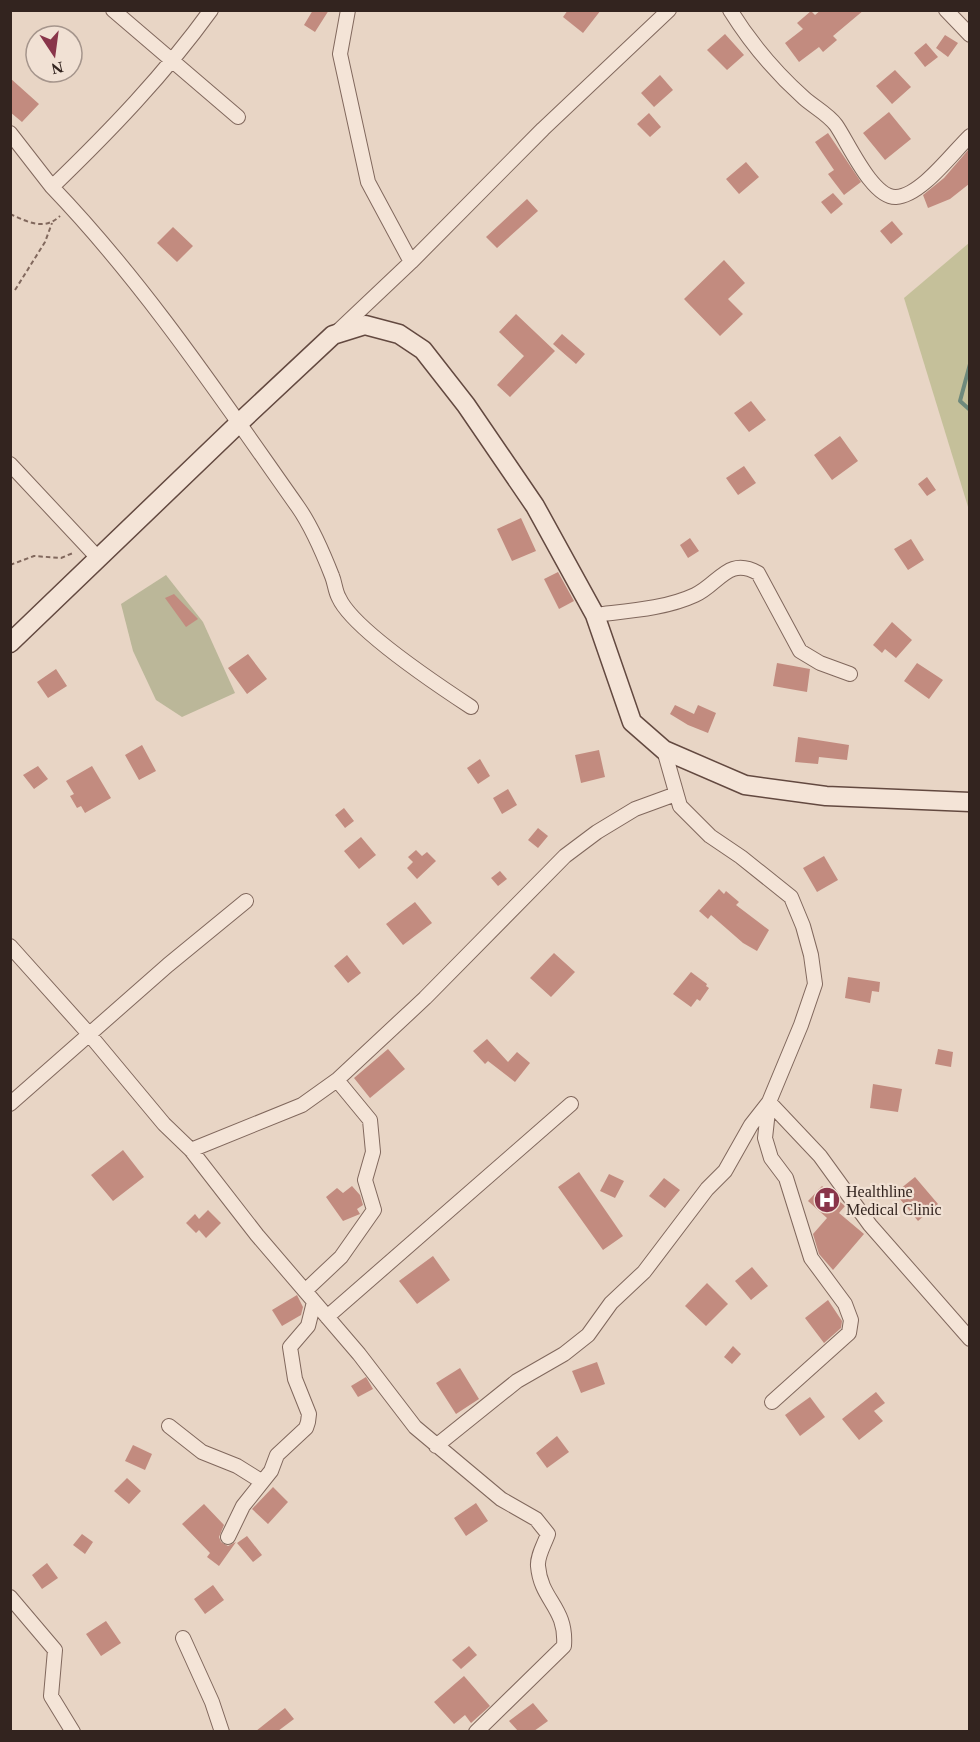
<svg xmlns="http://www.w3.org/2000/svg" width="980" height="1742" viewBox="0 0 980 1742" font-family="'Times New Roman',serif">
  <style>
    .green { fill: #c5c09a }
    .cemetery { fill: #bbb799 }
    .lines { fill: none; stroke-linecap: round; stroke-linejoin: round }
    .stream { stroke: #6e897c; stroke-width: 4 }
    .building { fill: #c28b7f }
    .minor-casing { stroke: #81685d; stroke-width: 16 }
    .secondary-casing { stroke: #634940; stroke-width: 21 }
    .path { stroke: #81685d; stroke-width: 2; stroke-dasharray: 4.5 3; stroke-linecap: butt }
    .minor { stroke: #f4e4d7; stroke-width: 14 }
    .secondary { stroke: #f4e4d7; stroke-width: 18 }
    .labels { text-anchor: middle; dominant-baseline: central; stroke-width: 4.5; stroke-linejoin: round; paint-order: stroke }
    .poi-label { font-size: 16px; fill: #33241f; stroke: #f1e1d4; text-anchor: start }
  </style>
  <rect width="100%" height="100%" fill="#e8d5c5"/>
  <path class="green" d="M969 243V510L904 298Z"/>
  <path class="cemetery" d="M166 575 203 622 235 693 182 717 156 700 133 651 121 604Z"/>
  <g class="lines">
    <path class="stream" d="M970 364 960 401 970 410"/>
  </g>
  <path class="building" d="M313 10H329L315 32 304 25Z
    M568 10H601L583 33 563 17Z
    M821 10H864L833 36 837 40 823 52 819 47 799 62 785 43 803 29 797 23 811 11 815 15Z
    M725 34 744 55 727 70 707 50Z
    M945 35 958 43 948 57 936 48Z
    M926 43 938 57 925 67 914 53Z
    M895 70 911 87 892 104 876 86Z
    M660 75 673 90 654 107 641 93Z
    M10 78 39 104 22 122 10 112Z
    M889 112 911 139 885 160 863 133Z
    M649 113 661 127 650 137 637 124Z
    M828 133 861 182 844 195 828 174 834 170 815 142Z
    M969 149V184L950 199 928 208 923 195 944 178Z
    M746 162 759 177 739 194 726 179Z
    M833 193 843 204 831 214 821 202Z
    M527 199 538 211 497 248 486 237Z
    M892 221 903 234 891 244 880 231Z
    M173 227 193 246 177 262 157 243Z
    M724 260 745 283 728 299 743 314 720 336 684 299Z
    M516 314 555 351 510 397 497 385 524 356 499 332Z
    M562 334 585 354 576 364 553 344Z
    M751 401 766 420 749 432 734 413Z
    M840 436 858 461 832 480 814 455Z
    M744 466 756 483 738 495 726 478Z
    M927 477 936 490 927 496 918 484Z
    M521 518 536 551 512 561 497 529Z
    M690 538 699 551 688 558 680 545Z
    M911 539 924 560 908 570 894 549Z
    M558 572 574 601 559 609 544 579Z
    M174 594 198 619 186 627 165 598Z
    M892 622 912 640 896 658 885 649 882 653 873 645Z
    M248 654 267 679 247 694 228 668Z
    M777 663 810 669 807 692 773 686Z
    M917 663 943 680 929 699 904 681Z
    M56 669 67 686 48 698 37 682Z
    M675 705 694 714 698 705 716 713 708 733 688 725 670 714Z
    M798 737 849 745 847 760 819 757 818 764 795 762Z
    M142 745 156 771 139 780 125 755Z
    M599 750 605 777 581 783 575 755Z
    M480 759 490 776 478 784 467 768Z
    M38 766 48 779 34 789 23 775Z
    M92 766 111 798 85 813 81 806 77 808 70 796 74 794 66 781Z
    M508 789 517 805 502 814 493 798Z
    M344 808 354 821 345 828 335 815Z
    M538 828 548 836 538 848 528 840Z
    M361 837 376 855 359 869 344 851Z
    M416 850 422 856 427 852 436 861 417 879 407 868 413 862 408 857Z
    M824 856 838 880 817 892 803 868Z
    M500 871 507 879 498 886 491 878Z
    M719 889 724 894 726 891 739 902 736 905 769 930 757 951 743 943 711 915 708 919 699 911Z
    M415 902 432 923 403 945 386 924Z
    M554 953 575 972 551 997 530 978Z
    M347 955 361 973 348 983 334 966Z
    M691 972 707 984 706 986 709 988 700 1001 697 999 691 1007 673 994Z
    M848 977 880 982 879 992 872 991 870 1003 845 998Z
    M487 1039 508 1062 517 1052 530 1063 515 1082 488 1061 485 1064 473 1051Z
    M388 1049 405 1069 370 1098 354 1078Z
    M938 1049 953 1052 951 1067 935 1064Z
    M873 1084 902 1089 898 1112 870 1108Z
    M123 1150 144 1177 113 1201 91 1175Z
    M579 1172 623 1236 603 1250 558 1187Z
    M609 1174 624 1181 615 1198 600 1191Z
    M915 1177 938 1204 918 1221 895 1193Z
    M664 1178 680 1190 665 1208 649 1196Z
    M352 1186 360 1195 363 1205 357 1209 360 1214 343 1221 326 1197 337 1188 343 1193Z
    M822 1186 845 1206 839 1213 864 1234 833 1270 819 1254 813 1234 827 1218 808 1201Z
    M208 1210 221 1223 206 1238 199 1230 196 1233 186 1223 195 1214 199 1219Z
    M433 1256 450 1280 417 1304 399 1281Z
    M752 1267 768 1286 751 1300 735 1281Z
    M707 1283 728 1304 706 1326 685 1306Z
    M297 1295 303 1307 301 1315 282 1326 272 1310Z
    M828 1300 842 1321 841 1328 824 1343 805 1318Z
    M733 1346 741 1354 732 1364 724 1357Z
    M597 1362 605 1384 581 1393 572 1371Z
    M460 1368 479 1399 456 1414 436 1383Z
    M366 1377 373 1389 358 1397 351 1386Z
    M876 1392 885 1403 874 1411 883 1421 859 1440 842 1419Z
    M810 1397 825 1417 800 1436 785 1415Z
    M557 1436 569 1452 547 1468 536 1453Z
    M133 1445 152 1454 145 1470 125 1461Z
    M127 1478 141 1491 129 1504 114 1491Z
    M273 1487 288 1502 268 1524 252 1509Z
    M476 1503 488 1521 466 1536 454 1518Z
    M204 1504 224 1525 219 1537 221 1542 228 1546 236 1542 219 1566 207 1557 210 1553 182 1524Z
    M82 1534 93 1542 85 1554 73 1545Z
    M247 1536 262 1555 253 1562 237 1543Z
    M47 1563 58 1578 42 1589 32 1575Z
    M213 1585 224 1600 205 1614 194 1599Z
    M106 1621 121 1643 101 1656 86 1634Z
    M469 1646 477 1655 461 1669 452 1660Z
    M464 1676 490 1706 471 1723 465 1715 454 1724 434 1702Z
    M533 1703 548 1721 534 1731H518L509 1721Z
    M285 1708 294 1719 278 1731H256Z"/>
  <g class="lines">
    <g class="minor-casing">
      <path id="minor" d="M113 10 238 117
        M211 10C164 75 110 131 52 187 145 284 221 398 298 507 312 527 323 553 332 576 335 583 335 591 339 598 353 629 439 686 471 707
        M348 10 340 54 368 182 411 262
        M730 10C750 42 776 73 804 98 814 107 828 114 836 125 848 142 872 198 896 197 921 196 953 152 970 136
        M946 10 970 35
        M10 133 52 187
        M337 332 411 262 543 129 669 10
        M10 464 98 558
        M595 615C627 611 665 609 695 595 719 584 728 556 758 573L800 651 820 663 850 674
        M664 750 680 806 710 836 741 857 791 897 803 926 811 955 815 984 801 1025 769 1102 765 1138 771 1158 786 1178 811 1258 845 1304 851 1320 849 1333 772 1402
        M10 946 89 1034 164 1124 191 1150 257 1235 359 1354 415 1427 501 1499 536 1519 548 1534C545 1543 537 1556 538 1566 541 1601 567 1607 564 1646L476 1732
        M10 1104 168 965 246 901
        M191 1150 302 1105 337 1080 425 998 565 856 597 832 635 809 676 794
        M306 1290 341 1257 374 1210 365 1180 373 1152 370 1120 337 1080
        M327 1317 571 1104
        M169 1426 202 1452 237 1466 261 1481
        M436 1446 517 1381 564 1354 588 1335 611 1303 644 1272 707 1189 725 1171 751 1125 769 1102 820 1156 870 1225 970 1339
        M228 1537 243 1506 271 1471 277 1455 306 1428 308 1422 309 1414 295 1379 290 1347 308 1326 314 1302
        M10 1597 55 1650 51 1696 73 1732
        M183 1638 212 1702 222 1732"/>
    </g>
    <g class="secondary-casing">
      <path id="secondary" d="M10 643 239 423 333 335 365 325 399 334 423 350 466 405 535 506 595 615 632 722 664 750 745 785 826 796 970 802"/>
    </g>
    <path class="path" d="M10 214C28 222 44 231 60 216
      M15 290 45 242 52 223
      M10 565 34 556 61 558 73 553"/>
    <use href="#minor" class="minor"/>
    <use href="#secondary" class="secondary"/>
  </g>
  <defs>
    <g id="hospital-disc" transform="scale(1.35)"><circle r="9.5" fill="#89354a" stroke="#f1e1d4"/><path d="M-5-5h3v3.5h4V-5h3V5h-3V1.5h-4V5h-3Z" fill="#fff"/></g>
  </defs>
  <g fill-rule="evenodd">
    <use href="#hospital-disc" x="827" y="1200"/>
  </g>
  <g class="labels">
    <g class="poi-label">
      <text x="846" y="1191">Healthline<tspan x="846" dy="18">Medical Clinic</tspan></text>
    </g>
  </g>
  <rect width="980" height="1742" fill="none" stroke="#33241f" stroke-width="24"/>
  <g transform="translate(54 54) rotate(167)"><circle r="28" fill="#f1e1d4" stroke="#a5958c" stroke-width="1.5"/>
  <path d="M0-4.5L10 22L0 15L-10 22Z" fill="#89354a"/>
  <text y="-9" font-size="16" font-weight="bold" text-anchor="middle" fill="#33241f">N</text>
  </g>
</svg>
